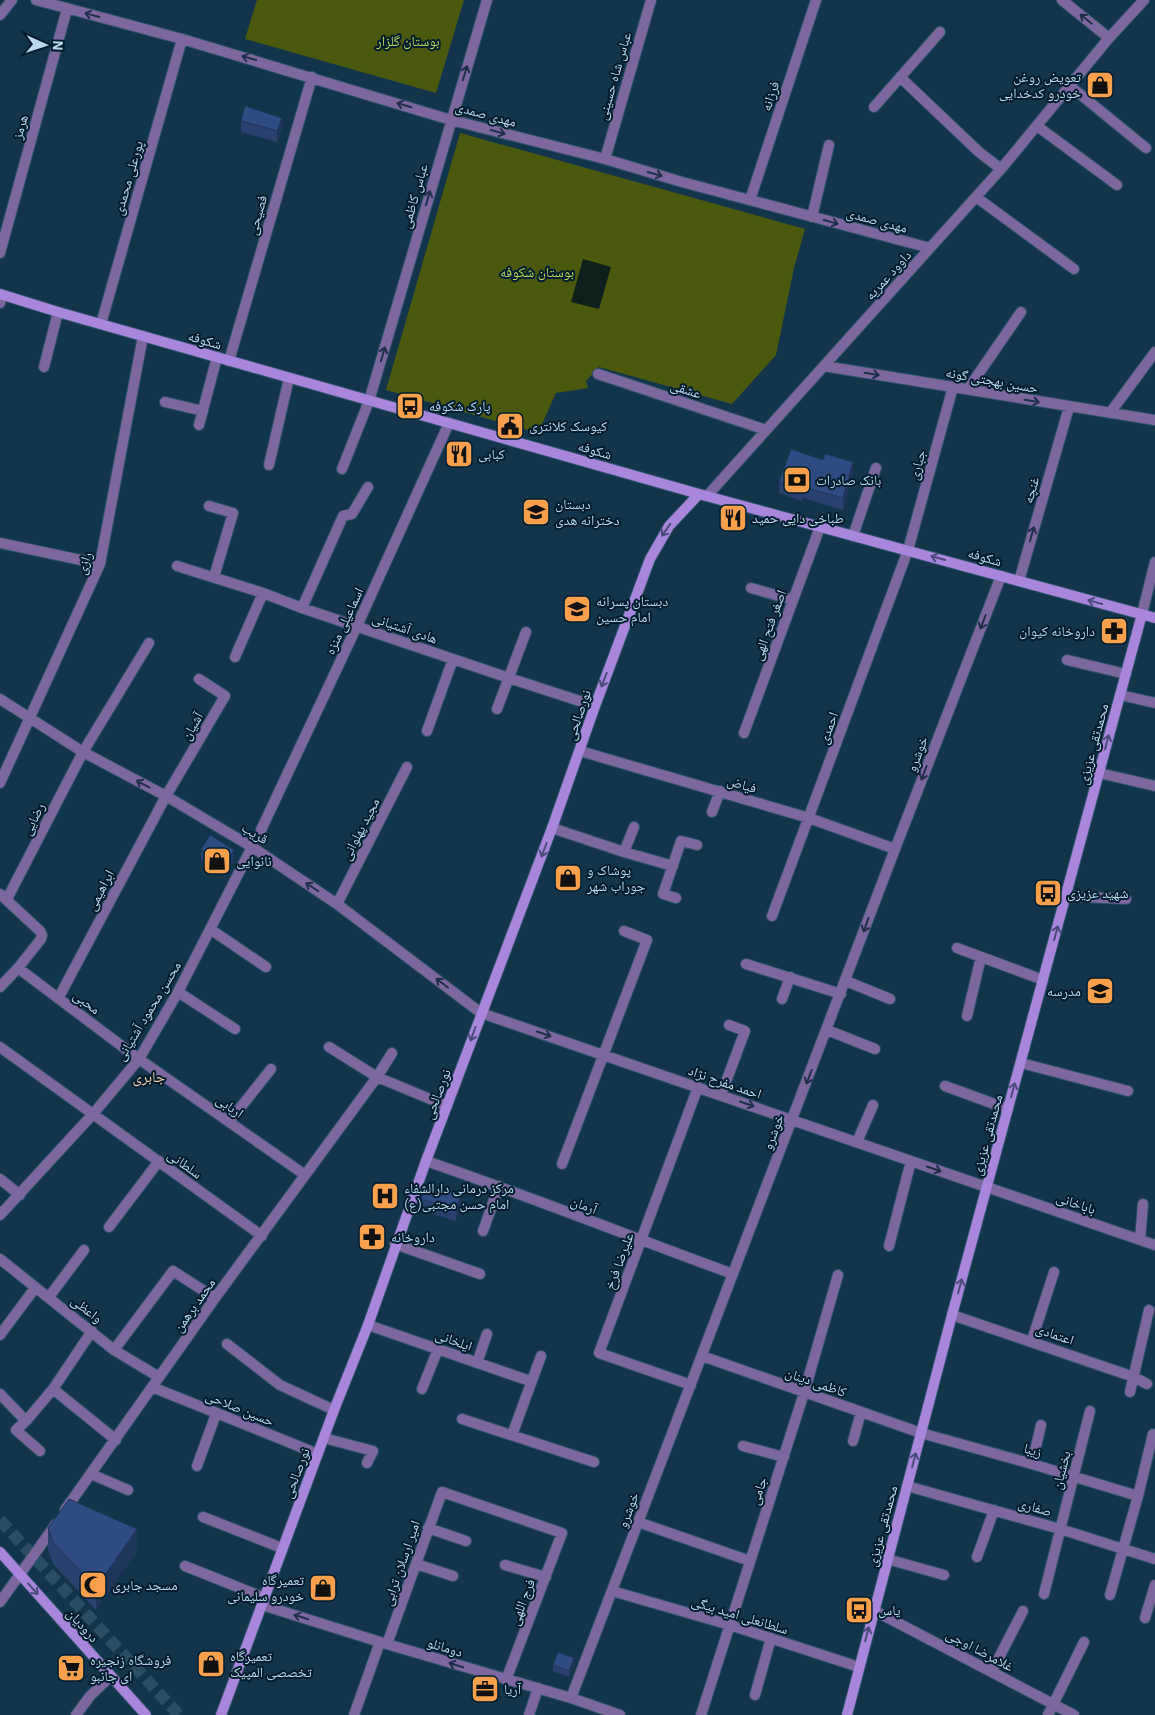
<svg xmlns="http://www.w3.org/2000/svg" width="1155" height="1715" viewBox="0 0 1155 1715" font-family="'IBM Plex Sans','Noto Naskh Arabic',sans-serif">
  <style>
    .green { fill: #4b590f }
    .water { fill: #0d201c }
    .lines { fill: none; stroke-linecap: round; stroke-linejoin: round }
    .primary-tunnel { stroke: #2b4d64; stroke-width: 12; stroke-dasharray: 12 6; stroke-linecap: butt }
    .minor-casing { stroke: #305269; stroke-width: 12 }
    .secondary-casing { stroke: #305269; stroke-width: 12 }
    .minor { stroke: #7c689f; stroke-width: 10 }
    .secondary { stroke: #a786dc; stroke-width: 10 }
    .wall { fill: #28416f }
    .shaded-wall { fill: #20355a }
    .building { fill: #2e4c81; stroke: #20355a }
    .oneway { stroke: #202f4a }
    .oneway2 { stroke: #4c4c7c }
    .labels { text-anchor: middle; dominant-baseline: central; stroke-width: 4; stroke-linejoin: round; paint-order: stroke }
    .park-label { font-size: 14px; fill: #bdda57; stroke: #011c2d }
    .street-label { font-size: 14px; fill: #b8d7ef; stroke: #011c2d }
    .poi-label { font-size: 14px; fill: #b8d7ef; stroke: #011c2d; text-anchor: start }
    .neighbourhood-label { font-size: 15px; fill: #f7d1b2; stroke: #011c2d }
  </style>
  <rect width="100%" height="100%" fill="#12354c"/>
  <path class="green" d="M257 0H464L436 93 245 39Z
    M460 133 805 229 794 268 776 355 732 404 599 367 586 381 588 388 556 393 538 433 386 390Z"/>
  <path class="water" d="M583 259 611 267 599 309 571 302Z"/>
  <g class="lines">
    <path class="primary-tunnel" d="M0 1520 179 1715"/>
    <g class="minor-casing">
      <path id="minor" d="M36 0 182 39 451 120 605 159 682 182 930 248
        M1062 0 1109 38
        M0 15 12 0
        M900 77 979 152 1001 169
        M1070 86 1146 148
        M874 107 940 32
        M1037 126 1117 185
        M605 159 651 0
        M976 197 1074 269
        M750 200 816 0
        M812 217 829 145
        M0 253 67 9
        M0 303 2 295
        M101 324 182 39
        M229 361 312 77
        M824 366 1155 420
        M44 367 58 312
        M598 374 766 430
        M968 389 1021 312
        M165 402 203 411
        M1110 413 1155 352
        M199 425 217 357
        M269 465 289 378
        M342 469 369 401 487 0
        M707 496 1001 169 1109 38 1144 0
        M209 506 233 513 214 577
        M853 536 876 468
        M0 543 100 564
        M177 566 263 593 302 608 509 678 595 706
        M1019 581 1069 407
        M751 588 793 600
        M302 608 343 516 352 514 368 487
        M1142 614 1155 562
        M235 657 263 593
        M1067 660 1126 674
        M1120 695 1155 703
        M0 699 83 752 166 796 252 847 337 904 481 1013 1155 1245
        M497 709 526 632
        M427 731 453 659
        M744 733 820 527
        M580 751 809 818 895 849
        M1099 773 1155 786
        M0 783 100 564 143 336
        M712 812 720 791
        M552 828 624 852 673 866
        M261 830 357 626 449 423
        M624 852 634 827
        M0 894 40 931 42 935 41 939 18 968 0 987
        M1066 896 1126 899
        M676 898 663 894 681 841 697 845
        M7 899 83 752 149 643
        M337 904 407 767
        M772 916 908 550 953 387
        M210 929 266 967
        M957 948 1043 980
        M746 964 841 994
        M18 968 139 1059 305 1175
        M846 981 890 999
        M178 992 235 1029
        M59 997 166 796 225 696 199 679
        M782 999 790 977
        M967 1016 981 957
        M827 1030 875 1049
        M0 1047 262 1236
        M329 1047 377 1077 447 1106
        M1021 1063 1128 1091
        M945 1086 1008 1109
        M721 1095 745 1031 729 1025
        M229 1122 271 1069
        M857 1142 873 1105
        M426 1161C529 1196 631 1237 733 1274
        M562 1164 647 940 624 931
        M0 1179 20 1195
        M0 1215 93 1114 139 1059 178 992 252 847
        M109 1227 159 1161
        M483 1231 499 1186
        M1140 1240 1143 1204
        M395 1244 480 1274
        M889 1246 911 1161
        M0 1259 114 1350 159 1377
        M49 1297 84 1250
        M952 1315 1134 1377 1147 1384
        M368 1325 530 1381
        M0 1335 35 1288
        M1032 1340 1054 1272
        M227 1344 280 1385 334 1410
        M114 1350 173 1271 215 1298
        M702 1356 921 1433 1032 1464 1138 1496
        M477 1363 487 1334
        M691 1385 599 1353 698 1087
        M152 1387 318 1454
        M53 1389 116 1440
        M422 1389 438 1349
        M1130 1392 1149 1310
        M0 1394 26 1421 16 1430 40 1451
        M462 1419 594 1462
        M26 1421 53 1389 92 1331
        M512 1435 541 1356
        M324 1438 373 1451 367 1463
        M853 1441 861 1412
        M743 1446 784 1457
        M1032 1464 1041 1425
        M197 1466 216 1414
        M91 1474 128 1490
        M907 1486 1060 1529 1155 1559
        M65 1510 215 1298 377 1077 392 1053
        M203 1517 282 1548
        M638 1522 750 1561
        M428 1528 466 1541
        M977 1557 994 1510
        M887 1559 944 1575
        M416 1564 453 1576
        M505 1565 546 1577
        M185 1566 265 1598
        M612 1591 730 1625 859 1667
        M1044 1594 1090 1411
        M1110 1595 1138 1496 1153 1434
        M0 1602 56 1524
        M262 1605 380 1642 571 1698 620 1715
        M873 1610 1074 1715
        M1145 1618 1155 1585
        M387 1644 442 1492 562 1533 506 1680
        M992 1671 1023 1611
        M755 1695 771 1638
        M571 1698 895 849 1001 576
        M76 1715 90 1696 111 1676
        M354 1715 380 1642
        M529 1715 538 1688
        M701 1715 804 1393 838 1275
        M1048 1715 1084 1642"/>
    </g>
    <g class="secondary-casing">
      <path id="secondary" d="M0 294 58 312 699 494 1155 618
        M0 1552 146 1715
        M221 1715 334 1410 368 1325 426 1161 552 828 595 706 650 559 669 526 699 494
        M847 1715 952 1315 1142 614"/>
    </g>
    <use href="#minor" class="minor"/>
    <use href="#secondary" class="secondary"/>
  </g>
  <path class="wall" d="M241 121 282 129 277 142 241 132Z
    M853 473 843 510 803 498 802 501 779 493V482Z
    M201 849 234 861 225 876 201 860Z
    M421 1199 461 1205 456 1221 421 1210Z
    M48 1528 137 1551 96 1610 53 1564 48 1550Z
    M574 1663 569 1677 553 1671V1665Z"/>
  <path class="shaded-wall" d="M282 118V129L277 142V131Z
    M853 462V473L843 510V498Z
    M803 487V498L802 501V490Z
    M234 850V861L225 876V865Z
    M461 1194V1205L456 1221V1210Z
    M137 1529V1551L96 1610V1588Z
    M574 1658V1663L569 1677V1671Z"/>
  <path class="building" d="M245 106 282 118 277 131 241 121Z
    M791 449 823 460 825 454 853 462 843 498 803 487 802 490 779 482Z
    M210 835 234 850 225 865 201 849Z
    M428 1185 461 1194 456 1210 421 1199Z
    M69 1499 137 1529 96 1588 53 1542 48 1528Z
    M558 1652 574 1658 569 1671 553 1665Z"/>
  <defs><path id="oneway-shaft" d="M-6 0H5M1.5-3L5.5 0L1.5 3" fill="none" stroke-width="1.6" stroke-linecap="round" stroke-linejoin="round" transform="scale(1.25)"/></defs>
  <g class="oneway">
    <use href="#oneway-shaft" transform="translate(92 15) rotate(-165)"/>
    <use href="#oneway-shaft" transform="translate(1086 19) rotate(-141)"/>
    <use href="#oneway-shaft" transform="translate(249 58) rotate(-164)"/>
    <use href="#oneway-shaft" transform="translate(465 73) rotate(-73)"/>
    <use href="#oneway-shaft" transform="translate(404 105) rotate(-163)"/>
    <use href="#oneway-shaft" transform="translate(498 132) rotate(15)"/>
    <use href="#oneway-shaft" transform="translate(655 174) rotate(16)"/>
    <use href="#oneway-shaft" transform="translate(428 198) rotate(-74)"/>
    <use href="#oneway-shaft" transform="translate(831 222) rotate(15)"/>
    <use href="#oneway-shaft" transform="translate(383 354) rotate(-74)"/>
    <use href="#oneway-shaft" transform="translate(872 374) rotate(9)"/>
    <use href="#oneway-shaft" transform="translate(1032 401) rotate(10)"/>
    <use href="#oneway-shaft" transform="translate(1032 534) rotate(-74)"/>
    <use href="#oneway-shaft" transform="translate(983 622) rotate(111)"/>
    <use href="#oneway-shaft" transform="translate(924 773) rotate(111)"/>
    <use href="#oneway-shaft" transform="translate(143 784) rotate(-152)"/>
    <use href="#oneway-shaft" transform="translate(312 887) rotate(-146)"/>
    <use href="#oneway-shaft" transform="translate(866 925) rotate(110)"/>
    <use href="#oneway-shaft" transform="translate(442 983) rotate(-143)"/>
    <use href="#oneway-shaft" transform="translate(544 1034) rotate(19)"/>
    <use href="#oneway-shaft" transform="translate(809 1077) rotate(111)"/>
    <use href="#oneway-shaft" transform="translate(747 1104) rotate(19)"/>
    <use href="#oneway-shaft" transform="translate(934 1169) rotate(19)"/>
    <use href="#oneway-shaft" transform="translate(301 1617) rotate(-162)"/>
    <use href="#oneway-shaft" transform="translate(456 1665) rotate(-163)"/>
  </g>
  <g class="oneway2">
    <use href="#oneway-shaft" transform="translate(666 530) rotate(125)"/>
    <use href="#oneway-shaft" transform="translate(938 558) rotate(-164)"/>
    <use href="#oneway-shaft" transform="translate(1095 602) rotate(-165)"/>
    <use href="#oneway-shaft" transform="translate(604 680) rotate(111)"/>
    <use href="#oneway-shaft" transform="translate(1107 742) rotate(-75)"/>
    <use href="#oneway-shaft" transform="translate(544 850) rotate(111)"/>
    <use href="#oneway-shaft" transform="translate(1056 933) rotate(-75)"/>
    <use href="#oneway-shaft" transform="translate(473 1034) rotate(110)"/>
    <use href="#oneway-shaft" transform="translate(1013 1090) rotate(-75)"/>
    <use href="#oneway-shaft" transform="translate(960 1286) rotate(-75)"/>
    <use href="#oneway-shaft" transform="translate(914 1460) rotate(-76)"/>
    <use href="#oneway-shaft" transform="translate(33 1589) rotate(48)"/>
    <use href="#oneway-shaft" transform="translate(867 1634) rotate(-76)"/>
  </g>
  <defs>
    <g id="shop-square" transform="scale(1.4375)"><rect x="-9" y="-9" width="18" height="18" rx="4" fill="#f9a04d" stroke="#011c2d"/><path d="M-5-2.5h2.3a2.7 3.5 0 0 1 5.4 0H5L5.5 6h-11ZM-1.5-2.5h3a1.5 2.3 0 0 0-3 0Z" fill="#111"/></g>
    <g id="bus-square" transform="scale(1.4375)"><rect x="-9" y="-9" width="18" height="18" rx="4" fill="#f9a04d" stroke="#011c2d"/><path d="M-5-6H5V4H4V6H2V4H-2V6H-4V4H-5ZM-3.5-4V0h7V-4ZM-3.5 1.2v1.5H-2V1.2ZM2 1.2v1.5H3.5V1.2Z" fill="#111"/></g>
    <g id="civic-square" transform="scale(1.4375)"><rect x="-9" y="-9" width="18" height="18" rx="4" fill="#f9a04d" stroke="#011c2d"/><path d="M-.6-6.5H3V-4.5H.6V-3L4-1V1h2V6H-6V1h2V-1L-.6-3ZM-1.2 2.5V6h2.4V2.5Z" fill="#111"/></g>
    <g id="restaurant-square" transform="scale(1.4375)"><rect x="-9" y="-9" width="18" height="18" rx="4" fill="#f9a04d" stroke="#011c2d"/><path d="M-5-6h1v4h1v-4h1v4h1v-4h1v5L-1.5 .5V6h-2V.5L-5-1ZM5-6V6H3V1.5H1.5Q1.5-4 5-6Z" fill="#111"/></g>
    <g id="bank-square" transform="scale(1.4375)"><rect x="-9" y="-9" width="18" height="18" rx="4" fill="#f9a04d" stroke="#011c2d"/><path d="M-6-4H6V4H-6ZM0-2.3a2.3 2.3 0 1 0 0 4.6a2.3 2.3 0 1 0 0-4.6Z" fill="#111"/></g>
    <g id="school-square" transform="scale(1.4375)"><rect x="-9" y="-9" width="18" height="18" rx="4" fill="#f9a04d" stroke="#011c2d"/><path d="M0-5L7-2L0 1L-7-2ZM-4 1L0 2.5L4 1V4Q0 6-4 4Z" fill="#111"/></g>
    <g id="pharmacy-square" transform="scale(1.4375)"><rect x="-9" y="-9" width="18" height="18" rx="4" fill="#f9a04d" stroke="#011c2d"/><path d="M-2-6h4v4h4v4h-4v4h-4v-4h-4v-4h4Z" fill="#111"/></g>
    <g id="hospital-square" transform="scale(1.4375)"><rect x="-9" y="-9" width="18" height="18" rx="4" fill="#f9a04d" stroke="#011c2d"/><path d="M-5-5h3v3.5h4V-5h3V5h-3V1.5h-4V5h-3Z" fill="#111"/></g>
    <g id="mosque-square" transform="scale(1.4375)"><rect x="-9" y="-9" width="18" height="18" rx="4" fill="#f9a04d" stroke="#011c2d"/><path d="M3.5-4.9A6 6 0 1 0 3.5 4.9A5 5 0 1 1 3.5-4.9Z" fill="#111"/></g>
    <g id="supermarket-square" transform="scale(1.4375)"><rect x="-9" y="-9" width="18" height="18" rx="4" fill="#f9a04d" stroke="#011c2d"/><path d="M-6-5.5h2.5l.6 2H6L4.5 2H-2.5L-4.4-4H-6ZM-1.5 3.2a1.3 1.3 0 1 0 .1 0ZM3 3.2a1.3 1.3 0 1 0 .1 0Z" fill="#111"/></g>
    <g id="office-square" transform="scale(1.4375)"><rect x="-9" y="-9" width="18" height="18" rx="4" fill="#f9a04d" stroke="#011c2d"/><path d="M-6-3h4V-5.5h4V-3h4V5H-6ZM-1-4.5V-3h2v-1.5ZM-6 0V1H6V0Z" fill="#111"/></g>
  </defs>
  <g fill-rule="evenodd">
    <use href="#shop-square" x="1100" y="85"/>
    <use href="#bus-square" x="410" y="406"/>
    <use href="#civic-square" x="510" y="426"/>
    <use href="#restaurant-square" x="459" y="454"/>
    <use href="#bank-square" x="797" y="480"/>
    <use href="#school-square" x="536" y="512"/>
    <use href="#restaurant-square" x="733" y="518"/>
    <use href="#school-square" x="577" y="609"/>
    <use href="#pharmacy-square" x="1114" y="631"/>
    <use href="#shop-square" x="217" y="861"/>
    <use href="#shop-square" x="568" y="878"/>
    <use href="#bus-square" x="1048" y="893"/>
    <use href="#school-square" x="1100" y="991"/>
    <use href="#hospital-square" x="385" y="1196"/>
    <use href="#pharmacy-square" x="372" y="1237"/>
    <use href="#mosque-square" x="93" y="1585"/>
    <use href="#shop-square" x="323" y="1588"/>
    <use href="#bus-square" x="859" y="1610"/>
    <use href="#shop-square" x="211" y="1664"/>
    <use href="#supermarket-square" x="71" y="1668"/>
    <use href="#office-square" x="485" y="1689"/>
  </g>
  <g class="labels">
    <g class="park-label">
      <text x="408" y="41">بوستان گلزار</text>
      <text x="537" y="272">بوستان شکوفه</text>
    </g>
    <g class="street-label">
      <text transform="translate(614 76) rotate(-74)">عباس شاه حسینی</text>
      <text transform="translate(770 96) rotate(-72)">فرزانه</text>
      <text transform="translate(486 114) rotate(15)">مهدی صمدی</text>
      <text transform="translate(20 127) rotate(-75)">هرمز</text>
      <text transform="translate(128 178) rotate(-74)">پورعلی محمدی</text>
      <text transform="translate(414 196) rotate(-74)">عباس کاظمی</text>
      <text transform="translate(257 215) rotate(-74)">فصیحی</text>
      <text transform="translate(877 220) rotate(15)">مهدی صمدی</text>
      <text transform="translate(888 275) rotate(-48)">داوود عمریه</text>
      <text transform="translate(205 340) rotate(16)">شکوفه</text>
      <text transform="translate(992 380) rotate(10)">حسین بهجتی گونه</text>
      <text transform="translate(686 389) rotate(18)">عشقی</text>
      <text transform="translate(595 450) rotate(16)">شکوفه</text>
      <text transform="translate(917 465) rotate(-75)">جباری</text>
      <text transform="translate(1031 490) rotate(-74)">غنچه</text>
      <text transform="translate(985 557) rotate(16)">شکوفه</text>
      <text transform="translate(84 563) rotate(-71)">رازی</text>
      <text transform="translate(344 621) rotate(-65)">اسماعیلی منزه</text>
      <text transform="translate(769 625) rotate(-70)">اصغر فتح الهی</text>
      <text transform="translate(405 628) rotate(19)">هادی آشتیانی</text>
      <text transform="translate(578 715) rotate(-71)">نورصالحی</text>
      <text transform="translate(192 726) rotate(-59)">آشیان</text>
      <text transform="translate(828 728) rotate(-70)">احمدی</text>
      <text transform="translate(1093 744) rotate(-75)">محمدتقی عزیزی</text>
      <text transform="translate(917 754) rotate(-69)">خوشرو</text>
      <text transform="translate(742 784) rotate(17)">فیاض</text>
      <text transform="translate(33 819) rotate(-63)">رضایی</text>
      <text transform="translate(360 829) rotate(-63)">مجید پهلوانی</text>
      <text transform="translate(255 833) rotate(32)">قریب</text>
      <text transform="translate(100 890) rotate(-62)">ابراهیمی</text>
      <text transform="translate(87 1002) rotate(38)">محبی</text>
      <text transform="translate(148 1011) rotate(-59)">محسن محمود آشتیانی</text>
      <text transform="translate(725 1082) rotate(19)">احمد مفرح نژاد</text>
      <text transform="translate(437 1094) rotate(-69)">نورصالحی</text>
      <text transform="translate(230 1106) rotate(35)">اربابی</text>
      <text transform="translate(773 1132) rotate(-69)">خوشرو</text>
      <text transform="translate(987 1135) rotate(-75)">محمدتقی عزیزی</text>
      <text transform="translate(185 1164) rotate(36)">سلطانی</text>
      <text transform="translate(1076 1203) rotate(19)">باباخانی</text>
      <text transform="translate(584 1205) rotate(21)">آرمان</text>
      <text transform="translate(619 1261) rotate(-70)">علیرضا فرخ</text>
      <text transform="translate(194 1305) rotate(-55)">محمد برهمن</text>
      <text transform="translate(87 1309) rotate(38)">واعظی</text>
      <text transform="translate(1055 1334) rotate(19)">اعتمادی</text>
      <text transform="translate(454 1340) rotate(20)">ایلخانی</text>
      <text transform="translate(816 1382) rotate(19)">کاظمی دینان</text>
      <text transform="translate(240 1408) rotate(22)">حسین صلاحی</text>
      <text transform="translate(1033 1450) rotate(16)">زیبا</text>
      <text transform="translate(1061 1470) rotate(-76)">بخشیان</text>
      <text transform="translate(296 1473) rotate(-69)">نورصالحی</text>
      <text transform="translate(758 1491) rotate(-72)">جامی</text>
      <text transform="translate(1035 1507) rotate(16)">صفاری</text>
      <text transform="translate(628 1510) rotate(-69)">خوشرو</text>
      <text transform="translate(882 1526) rotate(-75)">محمدتقی عزیزی</text>
      <text transform="translate(401 1563) rotate(-71)">امیر ارسلان ترابی</text>
      <text transform="translate(522 1602) rotate(-69)">فرج اللهی</text>
      <text transform="translate(740 1615) rotate(17)">سلطانعلی امید بیگی</text>
      <text transform="translate(83 1625) rotate(48)">درودیان</text>
      <text transform="translate(445 1647) rotate(17)">دومانلو</text>
      <text transform="translate(980 1650) rotate(28)">غلامرضا اوجی</text>
    </g>
    <g class="poi-label">
      <text x="1081" y="77" text-anchor="end">تعویض روغن<tspan x="1081" dy="16">خودرو کدخدایی</tspan></text>
      <text x="429" y="406">پارک شکوفه</text>
      <text x="529" y="426">کیوسک کلانتری</text>
      <text x="478" y="454">کبابی</text>
      <text x="816" y="480">بانک صادرات</text>
      <text x="555" y="504">دبستان<tspan x="555" dy="16">دخترانه هدی</tspan></text>
      <text x="752" y="518">طباخی دایی حمید</text>
      <text x="596" y="601">دبستان پسرانه<tspan x="596" dy="16">امام حسین</tspan></text>
      <text x="1095" y="631" text-anchor="end">داروخانه کیوان</text>
      <text x="236" y="861">نانوایی</text>
      <text x="587" y="870">پوشاک و<tspan x="587" dy="16">جوراب شهر</tspan></text>
      <text x="1067" y="893">شهید عزیزی</text>
      <text x="1081" y="991" text-anchor="end">مدرسه</text>
      <text x="404" y="1188">مرکز درمانی دارالشفاء<tspan x="404" dy="16">امام حسن مجتبی(ع)</tspan></text>
      <text x="391" y="1237">داروخانه</text>
      <text x="304" y="1580" text-anchor="end">تعمیرگاه<tspan x="304" dy="16">خودرو سلیمانی</tspan></text>
      <text x="112" y="1585">مسجد جابری</text>
      <text x="878" y="1610">یاس</text>
      <text x="230" y="1656">تعمیرگاه<tspan x="230" dy="16">تخصصی المپیک</tspan></text>
      <text x="90" y="1660">فروشگاه زنجیره<tspan x="90" dy="16">ای جانبو</tspan></text>
      <text x="504" y="1689">آریا</text>
    </g>
    <g class="neighbourhood-label">
      <text x="149" y="1076">جابری</text>
    </g>
  </g>
  <g transform="translate(45 45) rotate(93)" stroke="#011c2d" stroke-width="4" paint-order="stroke">
  <path d="M0-4L9 19L0 12L-9 19Z" fill="#b8d7ef"/>
  <text y="-8" font-size="14" font-weight="bold" text-anchor="middle" fill="#b8d7ef">N</text>
  </g>
</svg>
